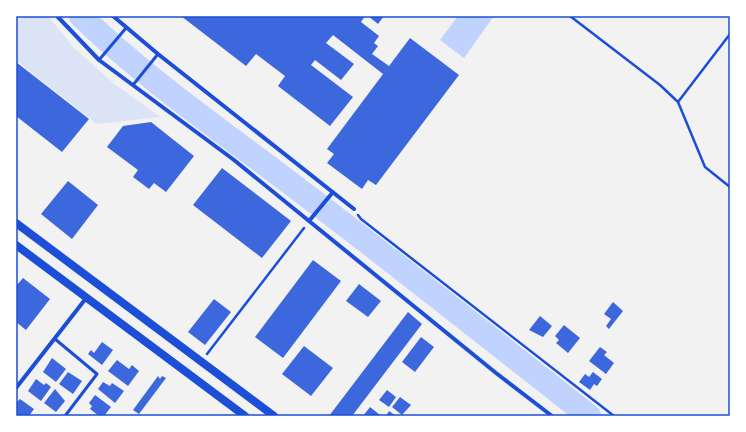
<svg xmlns="http://www.w3.org/2000/svg" width="746" height="432" viewBox="0 0 746 432" font-family="'Libre Baskerville',serif">
  <style>
    .green { fill: #dbe4f7 }
    .water { fill: #bfd3fe }
    .lines { fill: none; stroke-linecap: round; stroke-linejoin: round }
    .river { stroke: #bfd3fe; stroke-width: 24 }
    .building { fill: #3d67dc }
    .path { stroke: #1d4ed8; stroke-width: 2.5 }
    .service { stroke: #1d4ed8; stroke-width: 3 }
    .minor { stroke: #1d4ed8; stroke-width: 4 }
    .secondary { stroke: #1d4ed8; stroke-width: 8 }
    .neatline { fill: none; stroke: #1d4ed8; stroke-width: 1.5 }
  </style>
  <rect width="100%" height="100%" fill="#f2f2f2"/>
  <path class="green" d="M16 16H48L74 48 112 82 160 117 97 124 16 60Z"/>
  <path class="water" d="M458 16H494L464 58 440 40Z"/>
  <g class="lines">
    <path class="river" d="M81 16C146 79 222 131 294 186 393 261 491 339 589 416"/>
  </g>
  <path class="building" d="M181 16H365L361 22 379 36 374 43 378 46 372 54 389 66 383 74 333 35 326 43 354 64 341 80 315 60 311 65 353 97 330 126 278 86 285 76 256 54 246 66Z
    M368 16H384L378 24Z
    M410 38 459 75 376 185 368 180 362 189 327 163 334 154 327 149Z
    M16 62 89 119 62 152 16 116Z
    M151 122 194 156 166 192 154 183 149 189 133 177 138 170 107 147 123 126Z
    M222 168 291 221 262 258 193 205Z
    M68 181 98 205 72 239 41 214Z
    M313 260 341 281 283 358 255 337Z
    M23 278 50 299 26 330 16 322V286Z
    M359 284 381 301 368 317 346 301Z
    M214 299 231 312 205 345 188 332Z
    M613 302 623 311 609 329 606 326 611 319 604 314Z
    M408 312 422 324 352 416H329Z
    M540 316 552 326 543 337 529 330Z
    M564 325 580 338 568 353 556 343 559 340 555 336Z
    M421 337 434 347 415 372 402 362Z
    M102 342 113 350 102 365 88 354 91 350 94 353Z
    M304 346 333 368 311 396 282 374Z
    M600 347 607 352 604 355 614 363 606 374 589 361Z
    M52 358 66 369 56 382 43 372Z
    M117 360 129 369 132 365 139 371 128 386 108 371Z
    M68 372 82 381 73 394 59 384Z
    M593 372 602 379 597 386 594 384 590 390 579 382 585 374 589 377Z
    M158 376 160 379 162 376 166 378 139 414 133 410Z
    M36 379 44 385 46 383 51 387 41 401 28 391Z
    M103 382 110 386 112 383 124 391 115 403 98 389Z
    M55 389 65 401 56 412 44 403Z
    M387 390 396 397 389 407 379 400Z
    M95 395 111 407 104 416H99L90 409 92 406 89 403Z
    M400 397 411 405 402 415 392 407Z
    M20 399 34 409 29 416 16 415V403Z
    M370 407 380 415 379 416H363Z
    M389 411 396 416H386Z"/>
  <g class="lines">
    <path class="path" d="M570 16 660 85 678 102 705 167 730 187
      M678 102 730 34
      M358 215 361 219 614 416
      M207 354 304 228"/>
    <path class="service" d="M99 60 126 28
      M133 85 158 54
      M55 339 97 374 65 416"/>
    <path class="minor" d="M57 16 99 60 234 160 496 373 552 416
      M113 16 158 54 354 209
      M309 221 333 192
      M16 388 87 297"/>
    <path class="secondary" d="M16 223 274 416
      M16 245 245 416"/>
  </g>
  <rect width="746" height="432" fill="none" stroke="#ffffff" stroke-width="34"/>
  <rect x="17" y="17" width="712" height="398" class="neatline"/>
</svg>
